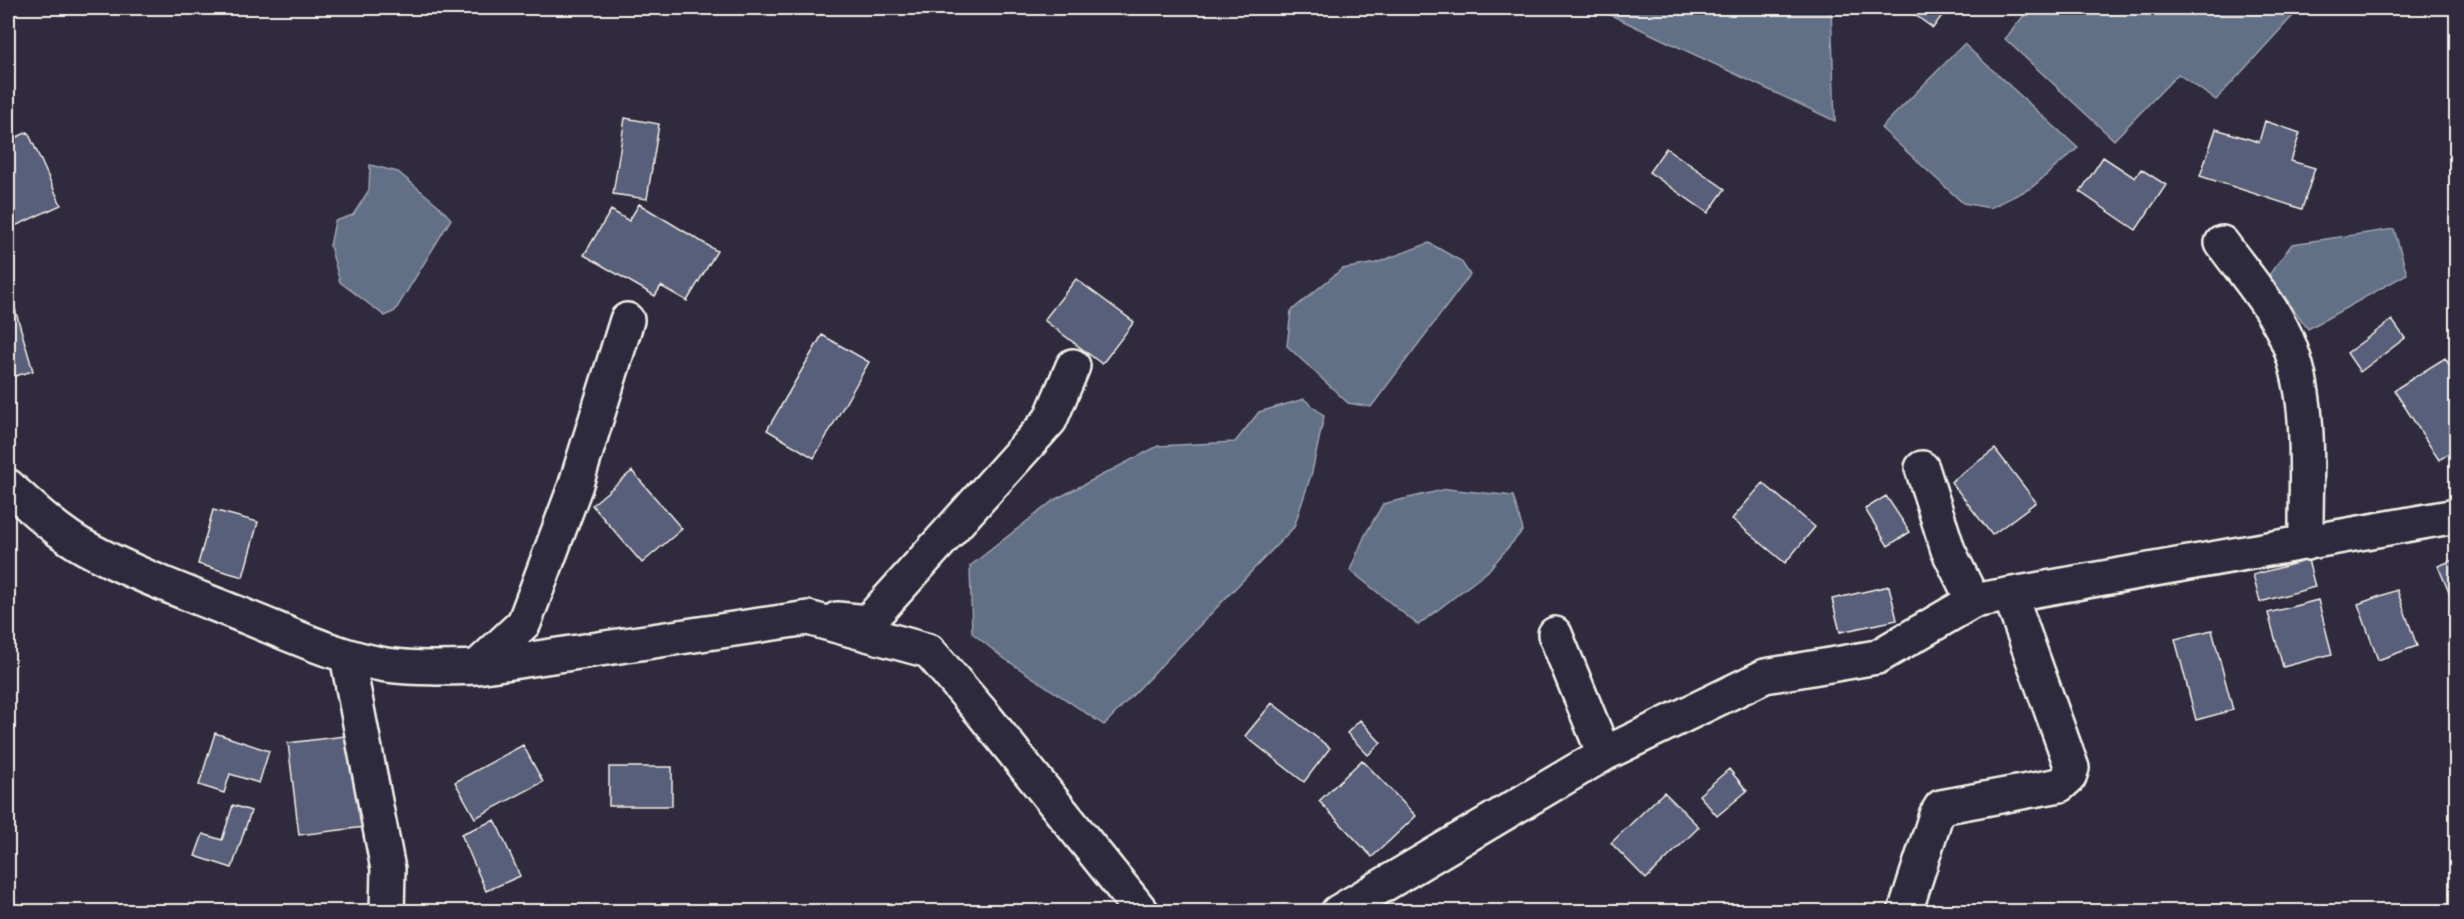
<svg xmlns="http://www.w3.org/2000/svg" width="2464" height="919" viewBox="0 0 2464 919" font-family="'Patrick Hand',sans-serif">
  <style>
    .water { fill: #626f87; stroke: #9ca3ae; stroke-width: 1.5 }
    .building { fill: #585e7a; stroke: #f4f1e8; stroke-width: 1.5 }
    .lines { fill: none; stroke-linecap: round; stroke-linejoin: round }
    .minor-casing { stroke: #f4f1e8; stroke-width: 38 }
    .minor { stroke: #2f2a3d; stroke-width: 33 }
  </style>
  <rect width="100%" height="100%" fill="#2f2a3d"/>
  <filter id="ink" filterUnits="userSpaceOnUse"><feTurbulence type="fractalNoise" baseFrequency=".0167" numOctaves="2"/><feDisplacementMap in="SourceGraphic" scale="12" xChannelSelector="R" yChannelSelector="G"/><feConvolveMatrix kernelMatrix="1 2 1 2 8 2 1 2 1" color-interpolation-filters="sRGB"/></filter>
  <g filter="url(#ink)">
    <path class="water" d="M1596 8H1831L1835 121Z
      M2030 8H2300L2216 100 2178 74 2114 140 2005 39Z
      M1964 44 2078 148 2031 188 1990 208 1963 203 1881 128Z
      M370 165 398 172 438 205 451 219 395 311 385 316 340 282 330 246 335 221 353 215 369 190Z
      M2394 229 2407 274 2308 329 2269 275 2292 244Z
      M1429 243 1461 261 1470 275 1371 407 1348 403 1287 346 1291 311 1342 269 1376 263Z
      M1304 399 1324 416 1312 472 1294 527 1104 725 1002 657 972 633 970 566 1054 500 1158 446 1235 442 1259 412Z
      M1447 489 1513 496 1523 530 1487 572 1418 625 1350 570 1365 535 1383 504Z"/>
    <path class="building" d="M1909 8H1943L1946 10 1933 28 1907 9Z
      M625 118 659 124 647 199 613 194Z
      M2265 121 2300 133 2291 161 2315 168 2302 209 2200 176 2216 129 2259 142Z
      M28 132 61 205 15 226 8 210V141Z
      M1666 148 1725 189 1708 213 1649 172Z
      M2103 157 2135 178 2141 169 2166 185 2136 230 2080 192Z
      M639 204 717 251 687 301 661 286 655 296 584 255 611 210 629 221Z
      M1076 279 1134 322 1102 364 1044 320Z
      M13 302 33 371 8 378V304Z
      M2392 320 2405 338 2360 372 2347 353Z
      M822 335 869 362 814 458 767 430Z
      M2445 358 2456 376V449L2439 460 2394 390Z
      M1995 449 2036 502 1992 535 1951 482Z
      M632 471 682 529 642 563 592 505Z
      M1763 483 1815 527 1785 563 1732 519Z
      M1886 496 1910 532 1888 546 1865 509Z
      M213 510 258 522 243 577 198 564Z
      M2456 559V595L2451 597 2438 566Z
      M2308 560 2315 587 2260 602 2253 575Z
      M1889 586 1897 620 1840 632 1832 599Z
      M2397 590 2417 646 2378 660 2358 604Z
      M2318 600 2332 654 2283 667 2268 613Z
      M2212 630 2233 710 2196 720 2175 639Z
      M1272 703 1330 748 1304 782 1245 736Z
      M1360 720 1381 743 1368 755 1347 733Z
      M215 733 269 751 259 783 230 774 224 793 199 785Z
      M353 735 365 827 299 835 288 743Z
      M523 745 543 782 475 818 455 782Z
      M1362 760 1416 816 1372 857 1319 801Z
      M609 767H672V806H609Z
      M1729 769 1747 791 1717 816 1699 795Z
      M1664 792 1699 827 1646 879 1611 843Z
      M233 805 251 811 232 868 195 856 203 834 222 840Z
      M495 820 520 876 486 891 461 834Z"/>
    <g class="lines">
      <g class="minor-casing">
        <path id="minor" d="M2222 243C2240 268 2261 292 2276 318 2316 384 2305 469 2306 543
          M1922 468 1948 550 1973 601
          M8 486C32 508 57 532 86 548 138 576 195 596 249 618 294 636 338 657 386 665 417 669 447 668 477 667L808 618 929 651 983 714 1142 912
          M837 619 868 622 1050 420 1073 366
          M1555 634 1604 754
          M347 656 388 869 387 912
          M477 667 524 623 575 487 627 320
          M1338 912 1604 754 1765 676 1877 657 1973 601 2456 516
          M1905 912 1936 815 1941 807 2060 785 2069 777 2072 768 2010 595"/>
      </g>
      <use href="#minor" class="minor"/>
    </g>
  </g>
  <rect width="2464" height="919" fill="none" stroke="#2f2a3d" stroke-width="30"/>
  <rect x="15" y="15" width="2434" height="889" fill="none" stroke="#f4f1e8" stroke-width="2" filter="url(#ink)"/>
</svg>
